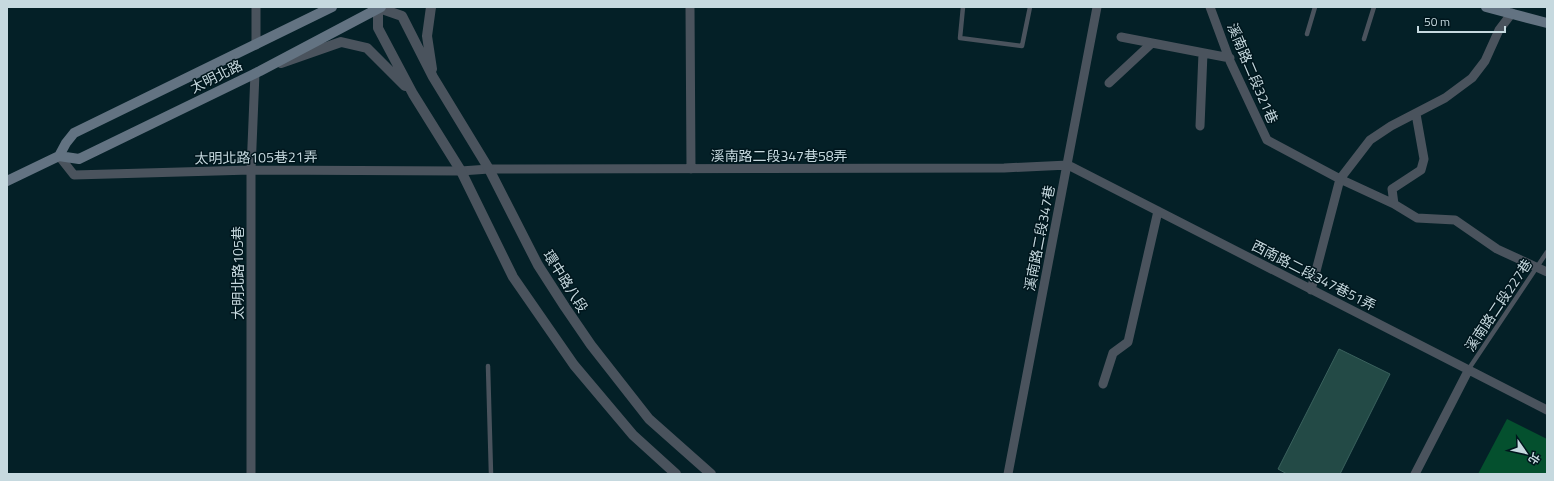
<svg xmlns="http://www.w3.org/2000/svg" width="1554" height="481" viewBox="0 0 1554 481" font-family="'Titillium Web','Noto Sans TC',sans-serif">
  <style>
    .green { fill: #04502e }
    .building { fill: #234a46; stroke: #3a615d }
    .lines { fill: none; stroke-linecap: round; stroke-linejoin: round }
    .service { stroke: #4a535d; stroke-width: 4.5 }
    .minor { stroke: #4a535d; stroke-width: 9 }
    .tertiary { stroke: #4a535d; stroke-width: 10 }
    .secondary { stroke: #637382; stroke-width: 10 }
    .labels { text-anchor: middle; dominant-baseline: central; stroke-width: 3; stroke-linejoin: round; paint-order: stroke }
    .street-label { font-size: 14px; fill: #c6d9df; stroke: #00161d }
  </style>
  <rect width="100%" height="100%" fill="#042027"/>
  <path class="green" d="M1507 419 1547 439V474H1478Z"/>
  <path class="building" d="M1339 349 1390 374 1340 474H1287L1278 469Z"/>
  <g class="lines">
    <path class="service" d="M963 7 960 38 1022 46 1030 7
      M1307 34 1315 7
      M1364 39 1374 7
      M488 366 491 474
      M1468 370 1547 252"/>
    <path class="minor" d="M256 7V45
      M690 7 691 169
      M1210 7 1230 61 1267 140 1340 179 1394 204 1417 218 1455 220 1497 249 1547 272
      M1121 37 1230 58
      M1109 83 1152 43
      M1200 126 1203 53
      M59 156 74 175 251 170 461 171 489 169 1004 168 1068 165 1547 410
      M1394 204 1392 189 1421 170 1424 159 1416 114
      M1311 290 1340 179 1370 140 1391 126 1445 98 1472 78 1485 61 1499 30 1512 13
      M1103 384 1113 353 1128 342 1158 211
      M251 474V170L255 73
      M1008 474 1097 7
      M1415 474 1468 371"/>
    <path class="tertiary" d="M378 7V28L413 94 461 171 513 277 574 365 633 435 676 474
      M431 7 427 36 432 69
      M379 8 402 16 433 77 489 169 538 265 565 307 591 345 649 419 711 474
      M281 63 341 42 367 48 405 86"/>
    <path class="secondary" d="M1486 7 1547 23
      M59 156 79 159 260 71 381 7
      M7 181 59 156 66 143 74 133 332 7"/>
  </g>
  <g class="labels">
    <g class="street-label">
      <text transform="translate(1253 73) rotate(67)">溪南路二段321巷</text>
      <text transform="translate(216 76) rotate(-26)">太明北路</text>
      <text x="779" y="155">溪南路二段347巷58弄</text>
      <text transform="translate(256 157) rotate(-1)">太明北路105巷21弄</text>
      <text transform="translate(1039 238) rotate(-79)">溪南路二段347巷</text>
      <text transform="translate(237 273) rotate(-90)">太明北路105巷</text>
      <text transform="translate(1314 275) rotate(27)">西南路二段347巷51弄</text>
      <text transform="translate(566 281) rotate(58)">環中路八段</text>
      <text transform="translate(1498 305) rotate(-56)">溪南路二段227巷</text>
    </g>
  </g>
  <rect width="1554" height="481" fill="none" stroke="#c6d9df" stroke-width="16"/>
  <g transform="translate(1526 453) rotate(124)" stroke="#00161d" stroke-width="3" paint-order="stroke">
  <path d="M0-3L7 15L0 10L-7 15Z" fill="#c6d9df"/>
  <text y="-6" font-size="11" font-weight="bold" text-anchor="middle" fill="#c6d9df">北</text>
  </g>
  <path d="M1418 26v6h87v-6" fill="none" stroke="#c6d9df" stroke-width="2"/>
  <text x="1424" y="26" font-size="12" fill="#c6d9df" stroke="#00161d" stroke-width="3" paint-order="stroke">50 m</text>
</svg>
